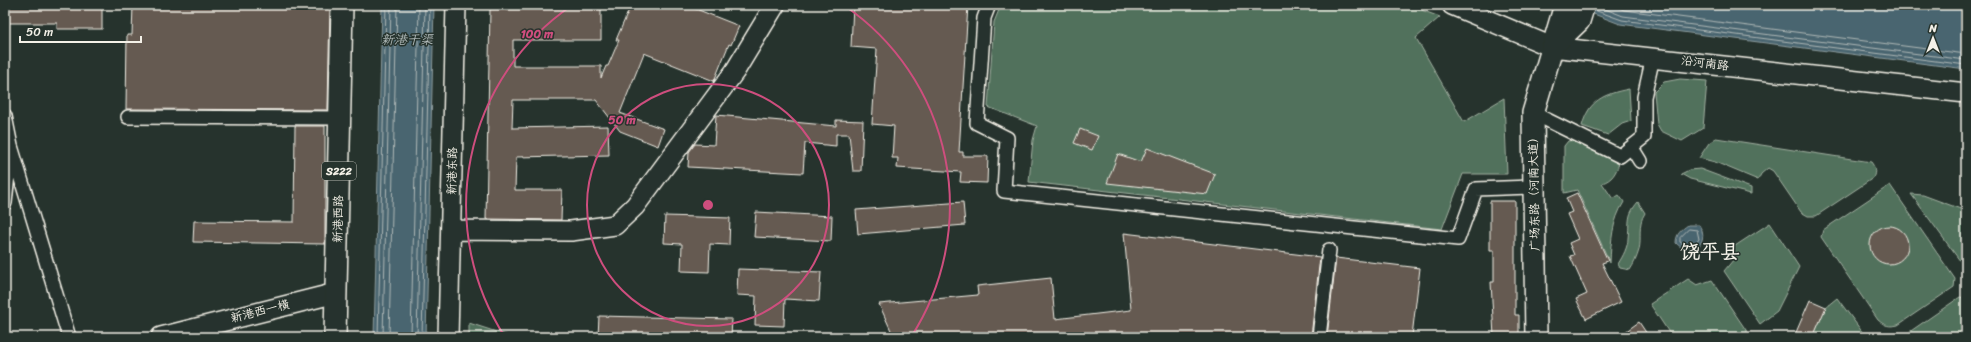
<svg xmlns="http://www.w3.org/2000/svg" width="1971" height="342" viewBox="0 0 1971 342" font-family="Sriracha,'LXGW WenKai TC',sans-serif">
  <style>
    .green { fill: #51715b; stroke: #a2b1a2 }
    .water { fill: #4a656f; stroke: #8e9d9f }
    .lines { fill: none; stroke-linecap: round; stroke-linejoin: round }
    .shore { stroke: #b0b9b8; stroke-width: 1 }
    .building { fill: #655a51; stroke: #f4f1e8 }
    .street-casing { stroke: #f4f1e8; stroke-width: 16 }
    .secondary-casing { stroke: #f4f1e8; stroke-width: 22 }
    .primary-casing { stroke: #f4f1e8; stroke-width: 24 }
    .street { stroke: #26332d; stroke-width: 13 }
    .secondary { stroke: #26332d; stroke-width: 19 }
    .primary { stroke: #26332d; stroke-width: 21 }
    .ring { fill: none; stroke: #ce4e7e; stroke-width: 2 }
    .labels { text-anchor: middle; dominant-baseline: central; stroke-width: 3; stroke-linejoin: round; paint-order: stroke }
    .shield { fill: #26332d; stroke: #b6b8b0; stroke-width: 1 }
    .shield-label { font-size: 11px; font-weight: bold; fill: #f4f1e8 }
    .street-label { font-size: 12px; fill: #f4f1e8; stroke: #26332d }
    .water-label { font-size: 13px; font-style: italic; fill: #b0b9b8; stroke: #26332d }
    .town-label { font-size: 20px; font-weight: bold; fill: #f4f1e8; stroke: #26332d }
    .centre { fill: #ce4e7e; stroke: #26332d; stroke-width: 2 }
    .ring-label { font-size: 12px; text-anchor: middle; font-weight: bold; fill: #ce4e7e; stroke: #26332d; stroke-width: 3; stroke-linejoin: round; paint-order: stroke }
  </style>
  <rect width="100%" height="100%" fill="#26332d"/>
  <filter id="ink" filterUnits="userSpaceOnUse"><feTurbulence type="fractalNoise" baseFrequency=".025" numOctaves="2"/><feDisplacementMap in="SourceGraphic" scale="8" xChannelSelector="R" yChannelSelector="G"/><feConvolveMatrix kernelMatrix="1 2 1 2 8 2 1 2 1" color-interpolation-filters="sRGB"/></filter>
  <g filter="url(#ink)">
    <path class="green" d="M1001 5H1408L1440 17 1416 38 1464 122 1504 98 1507 174H1463L1442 229 1029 182 1033 140 1037 126 988 107 994 22Z
      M1680 79 1707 81 1703 128 1682 141 1661 131 1657 124 1654 92 1664 82Z
      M1629 89 1631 121 1622 124 1608 135 1582 126C1589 100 1604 94 1629 89Z
      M1716 138 1871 162C1875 167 1876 172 1873 178L1816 216H1808L1801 212 1773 171 1768 168 1761 174 1758 180 1715 162 1699 158 1709 143Z
      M1575 140 1619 163C1616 173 1612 180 1602 183L1613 199 1619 195 1624 202C1612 221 1611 241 1610 263L1577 190 1564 193V146L1568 141Z
      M1700 169 1751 188V194L1690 179 1681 174 1689 170Z
      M1890 185 1955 279 1954 287 1898 325C1889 327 1885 326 1878 320L1821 237 1823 230Z
      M1911 194 1923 195 1966 211V269Z
      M1638 202 1645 213C1637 225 1642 237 1639 250 1637 257 1634 264 1630 270L1620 268 1618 264C1623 256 1628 247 1628 238 1630 221 1626 216 1638 202Z
      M1770 223 1799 267 1777 311 1760 324 1724 271 1734 259 1732 248Z
      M1688 279 1697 285 1712 280 1748 333 1741 337H1672L1650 304Z
      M1960 297 1966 298V337H1905V335Z
      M1837 298 1866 337H1813L1826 307Z
      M469 323 512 337H469Z"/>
    <path class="water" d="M382 5H434L426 337H374Z
      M1570 5H1966V69L1620 24Z
      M1688 225H1699C1704 233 1704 238 1699 246 1690 250 1684 251 1676 243 1676 234 1681 230 1688 225Z"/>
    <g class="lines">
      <path class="shore" d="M1595 5 1623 16 1966 60
        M1612 5 1624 10 1966 54
        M1594 10 1622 20 1966 65
        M1689 229 1697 230 1699 239C1695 246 1686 248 1680 242V238Z
        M378 337 386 5
        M383 337 391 5
        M389 337 397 5
        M411 337 419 5
        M417 337 425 5
        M422 337 430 5"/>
    </g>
    <path class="building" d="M57 5H102V29H57V23H7V7H57Z
      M133 5H330L328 110 126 109 127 35H132Z
      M525 5H601V40H513V66H601V78L606 66H608L619 40H616L631 5H686L739 26 731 45 729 44 714 81 644 53 620 113 664 129 658 146 620 131 596 100H513L512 128 608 126 609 155 516 157 515 190H562L561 220 486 219 490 9H525Z
      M853 5H968L959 152H963V156H988L987 183 960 182 961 172 897 168 898 158H892L894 126 872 124 877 49 851 47Z
      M716 115 836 126V120L863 121 861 171H853L849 134H836V146L805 143 803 173 688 167 689 152 695 144 714 145Z
      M295 126H325V244L193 242 194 221 294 222Z
      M1080 129 1098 136 1092 150 1074 143Z
      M1147 148 1215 174 1207 194 1107 183 1118 154 1141 162Z
      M1577 193 1608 261 1602 263 1621 302 1586 319 1576 299 1587 294 1570 256 1574 255 1569 243 1578 239 1567 214 1572 212 1566 198Z
      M1490 201H1515V315H1519V337H1494L1491 282H1494V250H1490Z
      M963 202 965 225 858 234 856 210Z
      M756 212 832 216 831 241 754 237Z
      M665 216 730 218 729 245 710 244 709 272 681 271 682 244 664 243Z
      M1870 245a19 19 0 1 1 38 0a19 19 0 1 1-38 0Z
      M1124 233 1320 257 1311 337H894L879 304 978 295 977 286 1051 278 1055 319 1131 310Z
      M1336 258 1420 268 1412 336 1384 333V337H1327Z
      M738 269 821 272 819 301 785 299 784 326 755 325 756 296 737 295Z
      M1810 300 1826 307 1813 337H1794Z
      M599 316 732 319 731 337H598Z
      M1639 322 1649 337H1618Z"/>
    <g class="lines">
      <g class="street-casing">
        <path id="street" d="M989 5 984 18 977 123 1007 138 1004 191 1458 239 1476 189 1534 187
          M1533 113 1620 156 1644 137V97L1653 57
          M5 116 11 146
          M128 117 340 118
          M1632 148 1640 161
          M5 203 11 146 69 337
          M1319 337 1329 250"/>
      </g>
      <g class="secondary-casing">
        <path id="secondary" d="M1452 5 1552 47 1966 93
          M451 230 571 231 615 225 635 206 735 71 775 5
          M161 337 336 293
          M448 337 456 5"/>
      </g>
      <g class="primary-casing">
        <path id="primary" d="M1554 45 1579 21 1584 5
          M335 337 342 5
          M1536 337 1533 113 1565 5"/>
      </g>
      <use href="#street" class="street"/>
      <use href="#secondary" class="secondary"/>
      <use href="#primary" class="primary"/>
    </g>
  </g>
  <g class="ring">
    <circle cx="708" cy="205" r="121"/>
    <path d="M505 337A242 242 0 0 1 571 6M845 6A242 242 0 0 1 911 337"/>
  </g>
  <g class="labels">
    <rect class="shield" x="322" y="162" width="34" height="18" rx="3"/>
    <g class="shield-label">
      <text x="339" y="171">S222</text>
    </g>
    <g class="street-label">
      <text transform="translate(1705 63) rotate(7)">沿河南路</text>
      <text transform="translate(452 171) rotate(-89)">新港东路</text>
      <text transform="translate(1534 191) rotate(-91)">广场东路（河南大道）</text>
      <text transform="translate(338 219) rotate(-89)">新港西路</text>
      <text transform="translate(260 311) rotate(-14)">新港西一横</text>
    </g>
    <g class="water-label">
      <text x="407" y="39">新港干渠</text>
    </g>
    <g class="town-label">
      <text x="1710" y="251">饶平县</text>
    </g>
  </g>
  <circle cx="708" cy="205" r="6" class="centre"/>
  <g class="ring-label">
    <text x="537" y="38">100 m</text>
    <text x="622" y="124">50 m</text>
  </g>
  <rect width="1971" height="342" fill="none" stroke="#26332d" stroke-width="20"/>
  <rect x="10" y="10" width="1951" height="322" fill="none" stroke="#f4f1e8" stroke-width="1.5" filter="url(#ink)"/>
  <g transform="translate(1933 38)" stroke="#26332d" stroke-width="3" paint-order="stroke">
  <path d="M0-3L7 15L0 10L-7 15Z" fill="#f4f1e8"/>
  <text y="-6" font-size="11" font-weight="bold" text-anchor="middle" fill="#f4f1e8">N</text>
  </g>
  <path d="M20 36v6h121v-6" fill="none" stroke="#f4f1e8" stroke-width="2"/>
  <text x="26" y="36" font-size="12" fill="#f4f1e8" stroke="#26332d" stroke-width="3" paint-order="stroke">50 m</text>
</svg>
